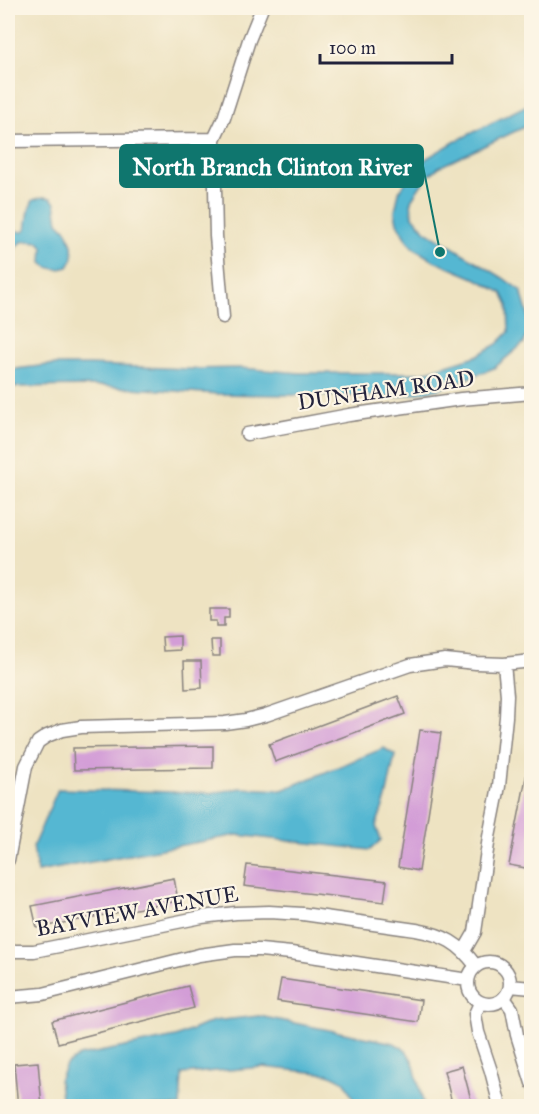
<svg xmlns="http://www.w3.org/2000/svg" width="539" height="1114" viewBox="0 0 539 1114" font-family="'IM FELL Great Primer',serif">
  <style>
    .water { fill: #54b7d2; stroke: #3b6c86; stroke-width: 1.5 }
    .building { fill: #d39dd7 }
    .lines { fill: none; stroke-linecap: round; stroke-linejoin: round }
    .minor-casing { stroke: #88827e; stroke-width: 15 }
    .minor { stroke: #fff; stroke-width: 12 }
    .labels { text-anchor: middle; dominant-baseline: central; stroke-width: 4.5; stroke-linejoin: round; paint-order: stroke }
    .street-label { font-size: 22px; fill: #22223b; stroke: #fcf5e5 }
    .leader { fill: none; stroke: #0f766e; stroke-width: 2 }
    .callout-dot { fill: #0f766e; stroke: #fcf5e5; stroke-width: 2 }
    .callout { fill: #0f766e; stroke: #0f766e; stroke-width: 2 }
    .callout-label { font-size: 24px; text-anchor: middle; font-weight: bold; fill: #fff }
  </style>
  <rect width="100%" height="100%" fill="#fcf5e5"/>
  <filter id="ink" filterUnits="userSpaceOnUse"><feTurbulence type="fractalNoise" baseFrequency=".0167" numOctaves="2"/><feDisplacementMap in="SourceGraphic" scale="12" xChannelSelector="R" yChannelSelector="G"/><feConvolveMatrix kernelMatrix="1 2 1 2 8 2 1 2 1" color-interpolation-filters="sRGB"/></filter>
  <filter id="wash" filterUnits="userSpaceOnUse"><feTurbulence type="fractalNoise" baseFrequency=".008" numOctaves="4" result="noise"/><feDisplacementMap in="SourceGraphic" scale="24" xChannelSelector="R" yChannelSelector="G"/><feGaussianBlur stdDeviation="1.35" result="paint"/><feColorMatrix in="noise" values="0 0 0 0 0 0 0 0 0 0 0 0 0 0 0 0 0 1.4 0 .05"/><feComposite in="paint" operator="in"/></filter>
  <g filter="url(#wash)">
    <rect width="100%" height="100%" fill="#eee3c2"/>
    <path class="water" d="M531 103V124L439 167 425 179 411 200 412 215 426 231 503 278 521 291 528 315 529 331 524 343 494 368 440 389 397 397 218 394 102 386 8 387V370L48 365H90L189 369 240 368 300 373H421L476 356 497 344 509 332 508 305 502 293 479 280 434 261 413 248 404 236 397 223 395 211 399 192 411 174 427 158 456 141Z
      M43 197 51 198 55 203 58 222 67 231 72 245 73 258 68 267C58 270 50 270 42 263L43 247 39 242C23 240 16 240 12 258L8 259V219L16 231 23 232 26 229 29 210 33 200Z
      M384 748 395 755 386 798 376 826 381 840 370 850 237 835 37 872 33 846 58 789 212 793 240 788 282 790Z
      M259 1016 394 1043 406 1050 413 1062 424 1106H355V1103L345 1082 329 1074 263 1067 182 1074 180 1106H62L59 1080 66 1065 79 1056 176 1037 213 1021Z"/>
    <g id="blocks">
      <path class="building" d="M209 609H229V618H224V627H216V621H209Z
        M180 636V650L163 651 162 637Z
        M211 640H220V656H212Z
        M184 661H201L202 688 185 689Z
        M398 696 405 714 275 762 269 744Z
        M420 730 441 733 419 871 398 867Z
        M213 746V768L74 770 73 748Z
        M528 767H531V869L509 865Z
        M247 865 387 881 384 902 244 886Z
        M174 878 178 901 37 928 32 906Z
        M281 979 421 1000 418 1022 277 1001Z
        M188 986 194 1008 58 1043 52 1021Z
        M38 1062 42 1107H18L14 1064Z
        M462 1066 473 1107H453L444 1071Z"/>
    </g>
  </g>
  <g filter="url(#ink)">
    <use href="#blocks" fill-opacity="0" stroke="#88827e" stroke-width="1.5"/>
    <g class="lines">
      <g class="minor-casing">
        <path id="minor" d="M8 141 214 139
          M223 317 216 236 214 139 224 118 249 40 262 8
          M247 434 349 415 461 399 532 393
          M8 860 26 766 38 742 47 736 62 730 81 727 225 723 246 720 266 715 410 665 445 660 476 663 504 664
          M8 951H34L202 917 236 913 269 912 303 914 416 930C444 935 459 943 476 966
          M464 951 475 932 489 837 499 786 506 717 507 695 504 664 532 661
          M468 983a21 21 0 1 1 42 0a21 21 0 1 1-42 0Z
          M510 986 532 988
          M8 997 43 994 199 955 235 950H260L291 953 468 980
          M504 998 512 1009 517 1035 532 1083
          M480 1003 475 1014 478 1032 491 1071 500 1106"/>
      </g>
      <use href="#minor" class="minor"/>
    </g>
  </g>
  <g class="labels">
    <g class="street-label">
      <text transform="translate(386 390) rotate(-8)">DUNHAM ROAD</text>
      <text transform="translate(137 911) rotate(-10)">BAYVIEW AVENUE</text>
    </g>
  </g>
  <path class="leader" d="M440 252L423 166"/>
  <circle class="callout-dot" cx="440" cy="252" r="6"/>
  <rect class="callout" x="120" y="145" width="303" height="42" rx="6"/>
  <g class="callout-label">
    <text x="272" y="175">North Branch Clinton River</text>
  </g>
  <rect width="539" height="1114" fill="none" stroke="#fcf5e5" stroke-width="30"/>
  <path d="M320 54v9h132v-9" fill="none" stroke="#22223b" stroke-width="3"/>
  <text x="329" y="54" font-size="18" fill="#22223b" stroke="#fcf5e5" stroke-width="4.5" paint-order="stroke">100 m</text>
</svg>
